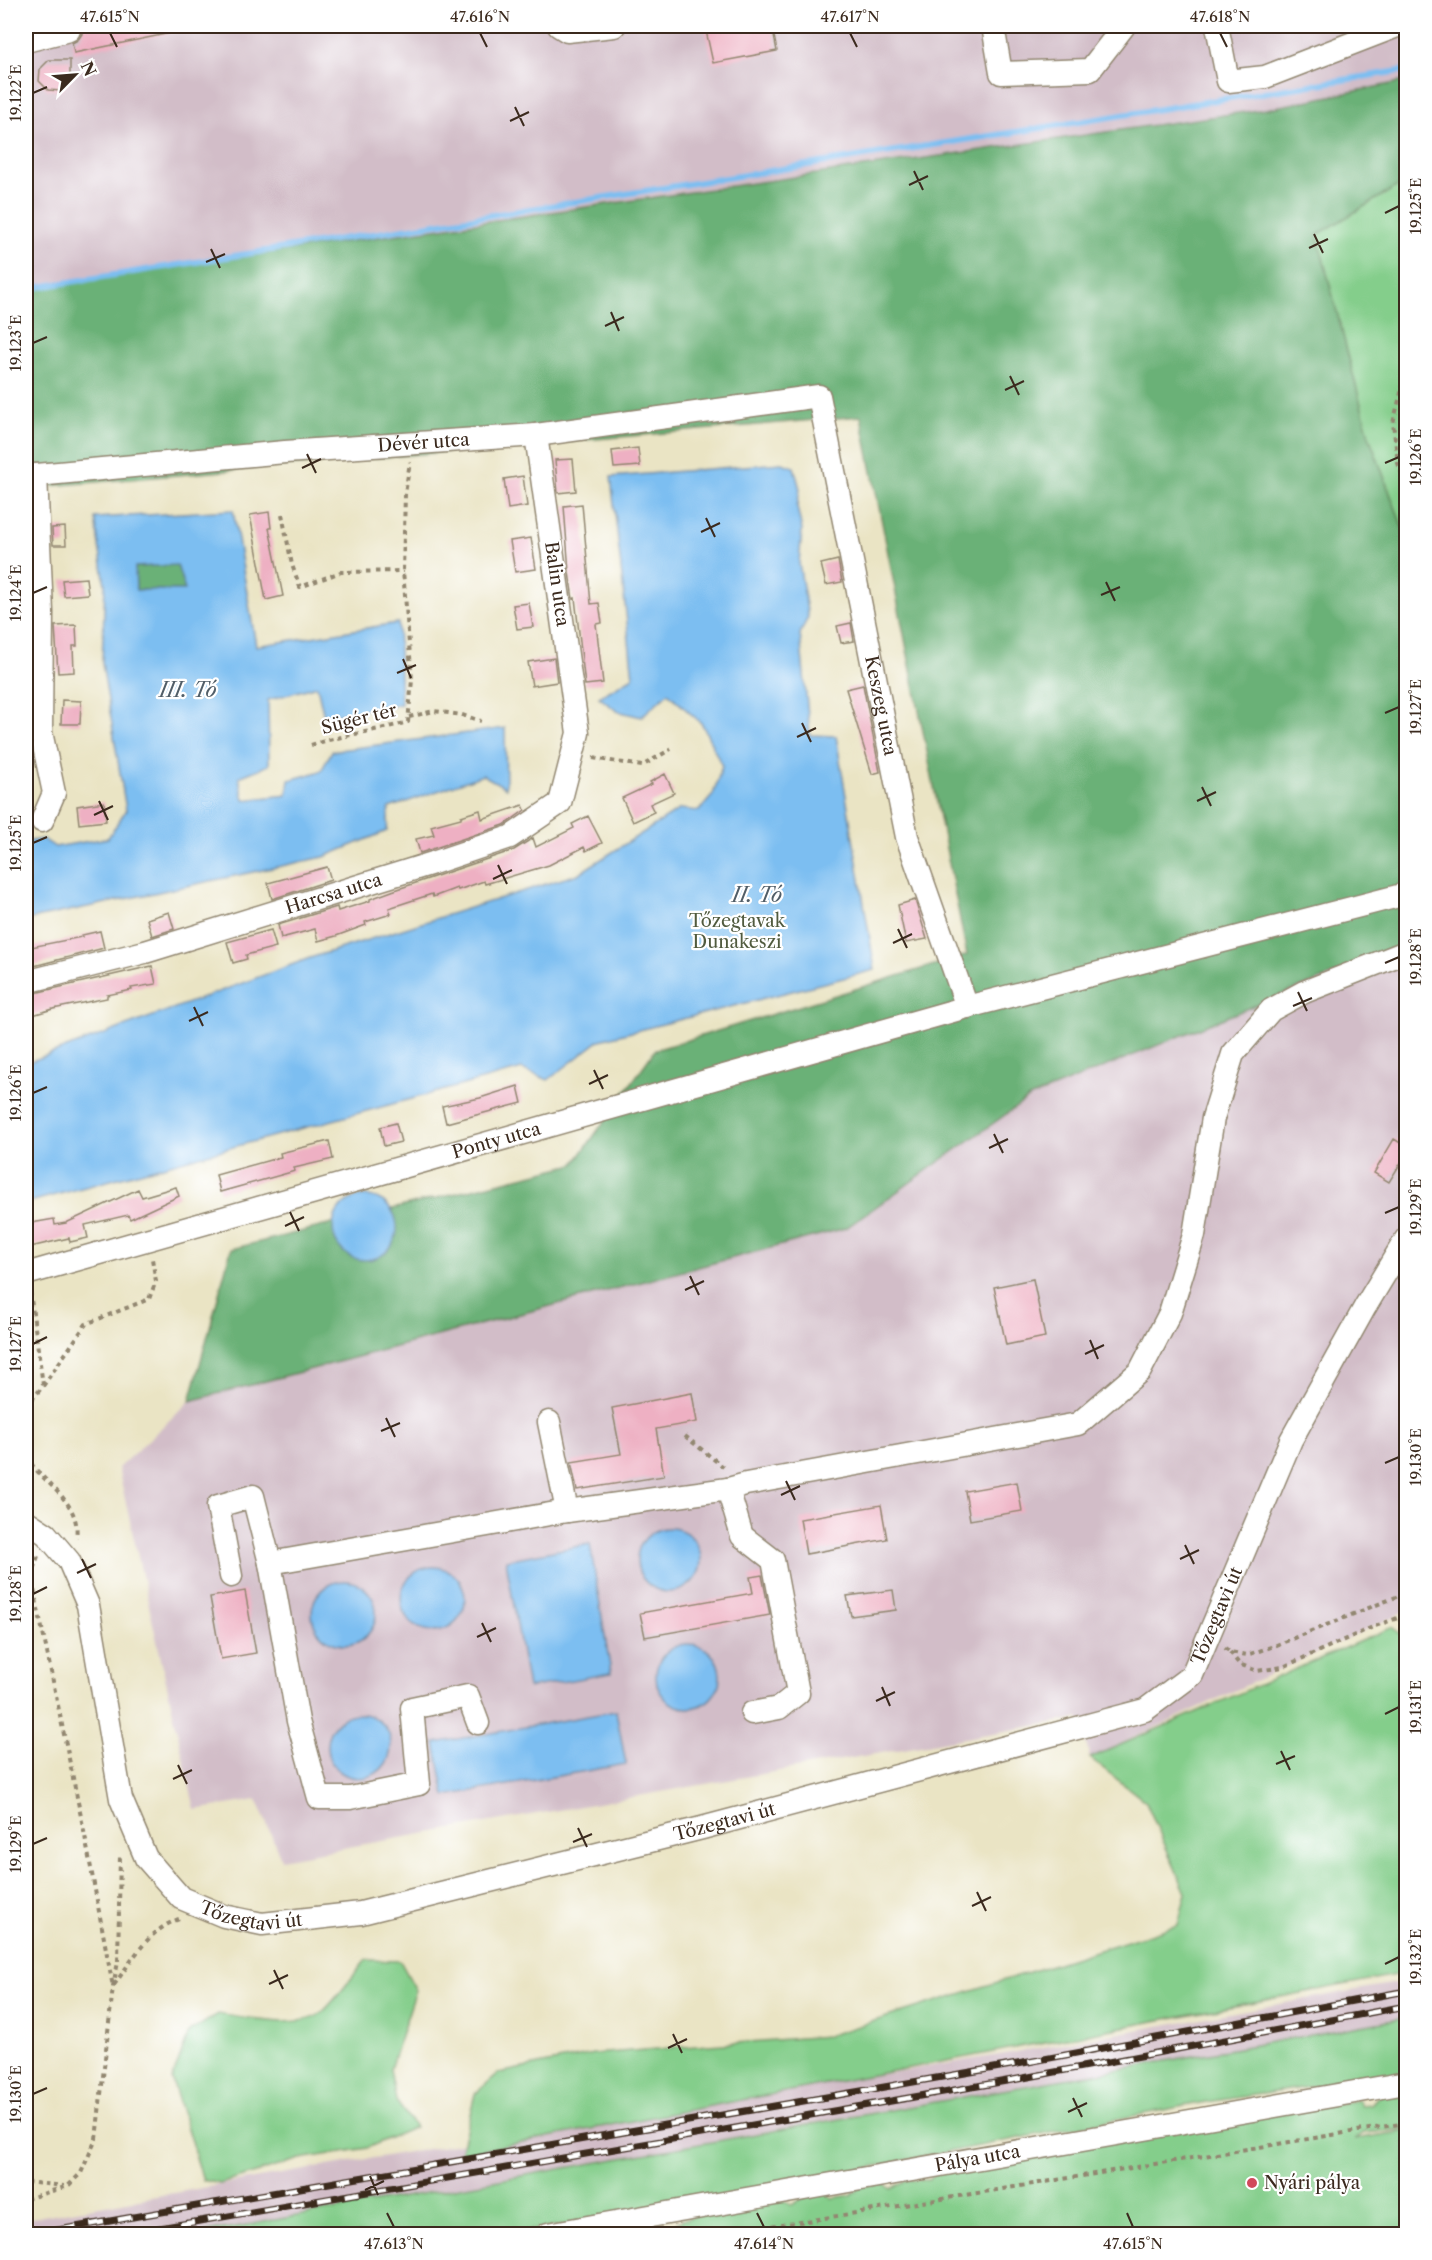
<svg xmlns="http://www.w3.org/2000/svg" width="1432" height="2260" viewBox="0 0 1432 2260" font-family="'Libre Caslon Text',serif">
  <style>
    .industrial { fill: #d2bdc8 }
    .green { fill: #84ce8b; stroke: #607c54; stroke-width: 1.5 }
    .forest { fill: #6bb177; stroke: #536e4a; stroke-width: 1.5 }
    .water { fill: #7bbef1; stroke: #5b7488; stroke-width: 1.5; fill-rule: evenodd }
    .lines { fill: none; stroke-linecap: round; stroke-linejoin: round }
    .stream { stroke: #7bbef1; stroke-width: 6 }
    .building { fill: #eeb0c3 }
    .minor-casing { stroke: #928771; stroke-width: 25 }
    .path { stroke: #928771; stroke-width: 4; stroke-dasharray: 4.5 4.5; stroke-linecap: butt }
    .minor { stroke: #fff; stroke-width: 22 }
    .rail-casing { stroke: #3b2a1e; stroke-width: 7 }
    .rail { stroke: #fff; stroke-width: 4.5; stroke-dasharray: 14; stroke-linecap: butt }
    .ticks { fill: none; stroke: #3b2a1e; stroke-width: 2 }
    .poi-dot { fill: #d1495b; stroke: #fff; stroke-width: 2 }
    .labels { text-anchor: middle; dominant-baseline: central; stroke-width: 4.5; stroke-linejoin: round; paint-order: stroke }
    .street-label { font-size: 18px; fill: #3b2a1e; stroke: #fff }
    .park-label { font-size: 18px; fill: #515b3f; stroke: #fff }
    .poi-label { font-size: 18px; fill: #3b2a1e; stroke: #fff; text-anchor: start }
    .water-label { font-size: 20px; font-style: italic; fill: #515e68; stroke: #fff }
    .neatline { fill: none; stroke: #3b2a1e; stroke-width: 2 }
    .ticks-label { font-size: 15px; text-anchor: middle; fill: #3b2a1e }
  </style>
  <rect width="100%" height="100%" fill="#fff"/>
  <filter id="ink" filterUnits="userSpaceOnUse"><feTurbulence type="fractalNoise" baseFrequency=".0167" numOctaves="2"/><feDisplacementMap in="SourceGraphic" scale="12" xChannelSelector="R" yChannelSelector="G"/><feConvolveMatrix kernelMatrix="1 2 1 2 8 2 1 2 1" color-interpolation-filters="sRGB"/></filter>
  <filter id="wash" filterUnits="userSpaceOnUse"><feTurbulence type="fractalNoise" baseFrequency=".008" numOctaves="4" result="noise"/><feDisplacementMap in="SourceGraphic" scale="24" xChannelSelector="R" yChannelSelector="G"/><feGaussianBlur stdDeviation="1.35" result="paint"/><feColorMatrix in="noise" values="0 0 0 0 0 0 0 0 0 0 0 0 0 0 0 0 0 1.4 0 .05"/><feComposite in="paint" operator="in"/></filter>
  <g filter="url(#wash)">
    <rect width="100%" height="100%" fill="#eae4c4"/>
    <path class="industrial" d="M26 26H1406V81L1266 109 26 288Z
      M1406 947V1611L1090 1758 1079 1718 281 1859 257 1800 195 1810 118 1468 190 1401 846 1228 1029 1098 1268 1000Z
      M1406 1981V2018L1238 2049 829 2120 196 2234H26V2219L367 2159 999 2055Z"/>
    <path class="green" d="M1406 181V537L1369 436 1317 235Z
      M1393 1627 1406 1639V1973L460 2154 475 2094 499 2073 593 2054 827 2036 1178 1925 1186 1893 1146 1802 1090 1758Z
      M366 1960 400 1961 416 1990 390 2069 396 2101 415 2127 367 2148 300 2159 220 2184 203 2180 172 2080 189 2032 218 2014C243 2018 299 2029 320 2014 333 2004 355 1973 366 1960Z
      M1406 2018V2073L1200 2103 619 2216 509 2234H196Z
      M1386 2088 1406 2091V2129L1364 2133 1355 2139 1406 2131V2234H598L639 2221 672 2226 682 2220 765 2192 792 2205 816 2190 825 2187 832 2198 851 2195 859 2187 884 2183 891 2189 906 2180H929L937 2173 991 2163 1002 2166 1020 2151 1359 2100 1362 2105 1371 2104Z"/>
    <path class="forest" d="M1406 81V181L1317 235 1369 436 1406 537V947L1268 1000 1029 1098 846 1228 190 1401 231 1249 574 1164 655 1050 967 955 861 416 26 488V288L1266 109Z
      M177 565 186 590H136L135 567Z"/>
    <path class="water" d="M782 463 794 467 800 489 797 507 802 530 799 563 808 617 800 634 810 735 836 736 875 970 600 1040 548 1080 522 1069 26 1203V1063L310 958 578 874 680 809 699 811 713 795 722 766 702 724 668 693 641 717 617 711 599 697 633 677 611 477Z
      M233 510 256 646 398 623 401 704 324 717 317 686 268 700 269 765 239 777 244 800 287 795 289 780 321 771 332 751 505 728 506 788 483 775 389 808 387 831 324 857 26 920V842L43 839 55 847 108 838 126 810 102 663 105 585 95 518ZM177 565 185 590H136L135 567Z
      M333 1228a32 32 0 1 1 64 0a32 32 0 1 1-64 0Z
      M637 1560a32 32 0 1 1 64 0a32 32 0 1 1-64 0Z
      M590 1544 611 1673 528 1688 506 1560Z
      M401 1599a32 32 0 1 1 64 0a32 32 0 1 1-64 0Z
      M312 1613a32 32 0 1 1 64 0a32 32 0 1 1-64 0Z
      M656 1676a32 32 0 1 1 64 0a32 32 0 1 1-64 0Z
      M616 1711 626 1764 445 1796 435 1743Z
      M327 1746a32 32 0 1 1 64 0a32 32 0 1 1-64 0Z"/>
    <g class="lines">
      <path class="stream" d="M26 289 1406 70"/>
    </g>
    <g id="blocks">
      <path class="building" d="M82 26H170L171 33 74 53 72 43 78 40 82 34Z
        M705 26H772L777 51 713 63Z
        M49 60H70V82L61 91 48 90 39 81 40 69Z
        M638 448 640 466 614 468 612 451Z
        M573 459 576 491 558 493 555 460Z
        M523 476 527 506 508 509 504 479Z
        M582 504 591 604 599 603 602 623 596 624 603 683 585 685 575 598 573 599 569 572 564 506Z
        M269 512 271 528H269L283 596 266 600 250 515Z
        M65 527 66 545H53L52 528Z
        M531 538 536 569 515 572 510 541Z
        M838 560 842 582 826 585 821 564Z
        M86 578 88 594 64 596 62 580Z
        M529 603 533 627 517 629 513 605Z
        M851 623 854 641 841 643 837 626Z
        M76 625 77 646H73L74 672 58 673 55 626Z
        M554 658 557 682 532 686 528 662Z
        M863 685 880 772 872 774 846 689Z
        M62 700 81 701 80 724H61Z
        M665 774 674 793 650 804 654 812 633 822 622 798 652 784 650 782Z
        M104 802 106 821 79 824 77 806Z
        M523 805 525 810 504 825 420 853 416 839 434 835 431 826 461 818V816L480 810 482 819Z
        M588 816 602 843 586 851 584 847 549 865 485 884 484 881 458 890 457 888 433 897 432 894 389 908 391 914 365 922 366 925 336 936 318 941 315 929 281 938 278 925 337 907 338 911 370 901V899L392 891 514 850 533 838 536 847 574 828 572 824Z
        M327 867 331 880 272 899 268 883Z
        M915 900 927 939 906 943 898 905Z
        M169 912 174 929 152 936 147 919Z
        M271 930 276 947 246 955 247 959 233 963 227 942Z
        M100 931 104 948 26 968V948L82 937V935Z
        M152 966 156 984 131 988 132 990 107 995V998L53 1009 26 1017V995Z
        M518 1086 522 1103 446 1123 442 1106 480 1098Z
        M396 1123 401 1142 384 1146 380 1127Z
        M1394 1139 1407 1147V1153L1389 1182 1374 1173Z
        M329 1141 333 1159 294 1168 295 1171 220 1192 216 1175 281 1157 280 1153Z
        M176 1187 179 1196 130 1219 128 1215 85 1225 88 1238 70 1242 69 1238 26 1248V1224L54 1219 55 1225 66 1223 138 1189 142 1197Z
        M1033 1279 1045 1337 1006 1345 994 1287Z
        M692 1393 697 1422 656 1429 664 1476 577 1490 571 1462 621 1454 612 1408Z
        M1017 1482 1022 1511 970 1520 965 1491Z
        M881 1505 887 1539 806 1554 800 1519Z
        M762 1575 770 1615 645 1637 640 1613 753 1593 750 1577Z
        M893 1590 896 1610 851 1616 847 1596Z
        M245 1591 256 1653 221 1659 210 1597Z"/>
    </g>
  </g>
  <g filter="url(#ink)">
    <use href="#blocks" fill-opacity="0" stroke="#928771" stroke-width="1.5"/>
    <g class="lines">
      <g class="minor-casing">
        <g id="minor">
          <path d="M559 26 567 31 614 26"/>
          <path d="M993 26 1001 73 1090 70 1124 26"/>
          <path d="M1217 26 1228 81 1265 77 1397 26"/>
          <path d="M26 41 69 30"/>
          <path d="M36 475 42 612 41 732 54 793 42 821"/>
          <path id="s1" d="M26 476 285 452 536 435 819 396 907 837 967 1007"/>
          <path id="s2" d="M26 982 145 952 433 863 510 837 560 803 578 733 536 435"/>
          <path id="s3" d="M26 1274 967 1007 1406 894"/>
          <path d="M728 1489 746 1484 1078 1424 1140 1371 1170 1313 1194 1235 1213 1118 1233 1054 1271 1010 1304 992 1406 952"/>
          <path d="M567 1511 728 1489 742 1536 773 1560 798 1693 779 1708 752 1713"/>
          <path id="s4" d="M26 1521 46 1534 69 1561 88 1605 121 1799 146 1858 181 1898 224 1916 262 1924 361 1913 702 1828 1145 1710 1192 1675 1291 1440 1365 1307 1406 1239"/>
          <path d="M270 1563 567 1511 549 1422"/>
          <path d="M231 1576 218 1506 253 1496 270 1563 298 1721 319 1798H350L419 1784 412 1708 468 1696 478 1723"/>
          <path id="s5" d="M548 2234 1406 2083"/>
        </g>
      </g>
      <path class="path" d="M1406 374 1393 423 1398 463 1406 483
        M282 514 292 565 300 587 341 572 403 571
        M409 717 434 711 462 715 481 721
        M311 745C343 735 376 731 408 722L412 680 403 571 405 494 410 462
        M593 758 642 766 671 749
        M30 1292 43 1385
        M26 1407 43 1386 86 1324 149 1299 156 1281 152 1259
        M685 1436 726 1469
        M26 1456C42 1484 82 1501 76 1538
        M38 1556 31 1575 85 1836 113 1987
        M1225 1648 1230 1652 1247 1655 1274 1646 1406 1593
        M1230 1652 1239 1664 1257 1671 1283 1667 1375 1626 1406 1615
        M114 1985C133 1959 148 1930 179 1919
        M26 2182 64 2186
        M26 2199 68 2186 81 2173 96 2139 113 1987 118 1962 120 1854
        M727 2234 1406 2123"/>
      <use href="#minor" class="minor"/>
      <g class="rail-casing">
        <path id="rail" d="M35 2234 1023 2063 1406 1991
          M125 2234 1018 2079 1406 2006"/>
      </g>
      <use href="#rail" class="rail"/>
    </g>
  </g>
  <path class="ticks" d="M110 33 117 47M480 33 487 47M850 33 857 47M1220 33 1227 47M33 93 47 87M515 107 524 126M510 121 529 112M914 171 923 190M909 185 928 176M1385 213 1399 206M1314 234 1323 253M1309 248 1328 239M211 249 220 268M206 262 225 254M611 312 619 331M605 326 624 317M33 343 47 337M1010 376 1019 395M1005 390 1024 381M307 454 316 473M1385 463 1399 457M302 468 321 459M706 518 715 537M701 532 720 523M1106 582 1115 601M33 593 47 587M1101 595 1120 587M403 659 411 678M397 673 416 665M1385 713 1399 707M802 723 811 742M797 737 816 728M1202 787 1211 806M99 801 108 820M1197 801 1216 792M94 815 113 806M33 843 47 837M498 865 507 884M493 879 512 870M898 929 907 948M893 943 912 934M1385 963 1399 957M1298 992 1307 1011M1293 1006 1312 998M194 1007 203 1026M189 1021 208 1012M594 1070 603 1089M589 1084 608 1075M33 1093 47 1087M994 1134 1003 1153M989 1148 1008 1139M290 1212 299 1231M1385 1213 1399 1207M285 1226 304 1217M690 1276 699 1295M685 1290 704 1281M1090 1340 1098 1359M33 1344 47 1337M1085 1354 1104 1345M386 1418 395 1437M381 1431 400 1423M1385 1463 1399 1457M786 1481 795 1500M781 1495 800 1486M1185 1545 1194 1564M82 1559 91 1578M1180 1559 1199 1550M77 1573 96 1564M33 1594 47 1587M482 1623 491 1642M477 1637 496 1628M882 1687 890 1706M876 1701 895 1692M1385 1714 1399 1707M1281 1751 1290 1770M1276 1764 1295 1756M178 1765 187 1784M173 1779 192 1770M578 1828 587 1847M573 1842 592 1834M33 1844 47 1838M977 1892 986 1911M972 1906 991 1897M1385 1964 1399 1957M274 1970 283 1989M269 1984 288 1975M673 2034 682 2053M668 2048 687 2039M33 2094 47 2088M1073 2098 1082 2117M1068 2112 1087 2103M370 2176 378 2195M365 2190 384 2181M387 2213 394 2227M757 2213 764 2227M1127 2213 1133 2227"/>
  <circle class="poi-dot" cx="1252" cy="2183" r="6"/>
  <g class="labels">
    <g class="street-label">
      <text stroke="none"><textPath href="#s1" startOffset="399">Dévér utca</textPath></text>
      <text transform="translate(557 584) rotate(82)">Balin utca</text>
      <text stroke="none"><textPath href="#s1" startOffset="1113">Keszeg utca</textPath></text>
      <text transform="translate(359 719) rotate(-14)">Sügér tér</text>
      <text stroke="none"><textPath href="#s2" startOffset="320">Harcsa utca</textPath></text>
      <text stroke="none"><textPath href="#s3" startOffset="489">Ponty utca</textPath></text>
      <text stroke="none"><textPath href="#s4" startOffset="1539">Tőzegtavi út</textPath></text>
      <text stroke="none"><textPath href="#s4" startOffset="981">Tőzegtavi út</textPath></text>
      <text stroke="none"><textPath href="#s4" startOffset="495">Tőzegtavi út</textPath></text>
      <text stroke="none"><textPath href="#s5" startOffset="436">Pálya utca</textPath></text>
    </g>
    <g class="park-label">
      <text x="737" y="921">Tőzegtavak<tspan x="737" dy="21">Dunakeszi</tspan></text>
    </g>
    <g class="poi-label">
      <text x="1264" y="2183">Nyári pálya</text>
    </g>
    <g class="water-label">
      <text x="188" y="690">III. Tó</text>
      <text x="757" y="895">II. Tó</text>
    </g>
  </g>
  <rect width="1432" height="2260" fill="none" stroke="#fff" stroke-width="66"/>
  <g transform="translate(75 75) rotate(65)" stroke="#ffffff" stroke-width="4.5" paint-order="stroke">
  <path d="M0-4.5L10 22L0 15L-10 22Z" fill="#3b2a1e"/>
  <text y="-9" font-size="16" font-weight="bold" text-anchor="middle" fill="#3b2a1e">N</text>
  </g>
  <rect x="33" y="33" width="1366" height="2194" class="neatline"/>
  <g class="ticks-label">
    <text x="110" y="22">47.615°N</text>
    <text x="480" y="22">47.616°N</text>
    <text x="850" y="22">47.617°N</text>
    <text x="1220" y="22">47.618°N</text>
    <text transform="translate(16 93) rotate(-90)" y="5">19.122°E</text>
    <text transform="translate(1416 206) rotate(-90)" y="5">19.125°E</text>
    <text transform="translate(16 343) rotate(-90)" y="5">19.123°E</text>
    <text transform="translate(1416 457) rotate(-90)" y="5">19.126°E</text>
    <text transform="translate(16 593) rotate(-90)" y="5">19.124°E</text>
    <text transform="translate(1416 707) rotate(-90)" y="5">19.127°E</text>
    <text transform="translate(16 843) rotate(-90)" y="5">19.125°E</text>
    <text transform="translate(1416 957) rotate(-90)" y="5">19.128°E</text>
    <text transform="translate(16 1093) rotate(-90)" y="5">19.126°E</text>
    <text transform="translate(1416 1207) rotate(-90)" y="5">19.129°E</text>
    <text transform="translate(16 1344) rotate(-90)" y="5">19.127°E</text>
    <text transform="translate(1416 1457) rotate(-90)" y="5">19.130°E</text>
    <text transform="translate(16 1594) rotate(-90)" y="5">19.128°E</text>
    <text transform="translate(1416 1707) rotate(-90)" y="5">19.131°E</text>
    <text transform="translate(16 1844) rotate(-90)" y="5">19.129°E</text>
    <text transform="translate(1416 1957) rotate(-90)" y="5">19.132°E</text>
    <text transform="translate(16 2094) rotate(-90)" y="5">19.130°E</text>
    <text x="394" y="2249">47.613°N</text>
    <text x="764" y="2249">47.614°N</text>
    <text x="1133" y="2249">47.615°N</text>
  </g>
</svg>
